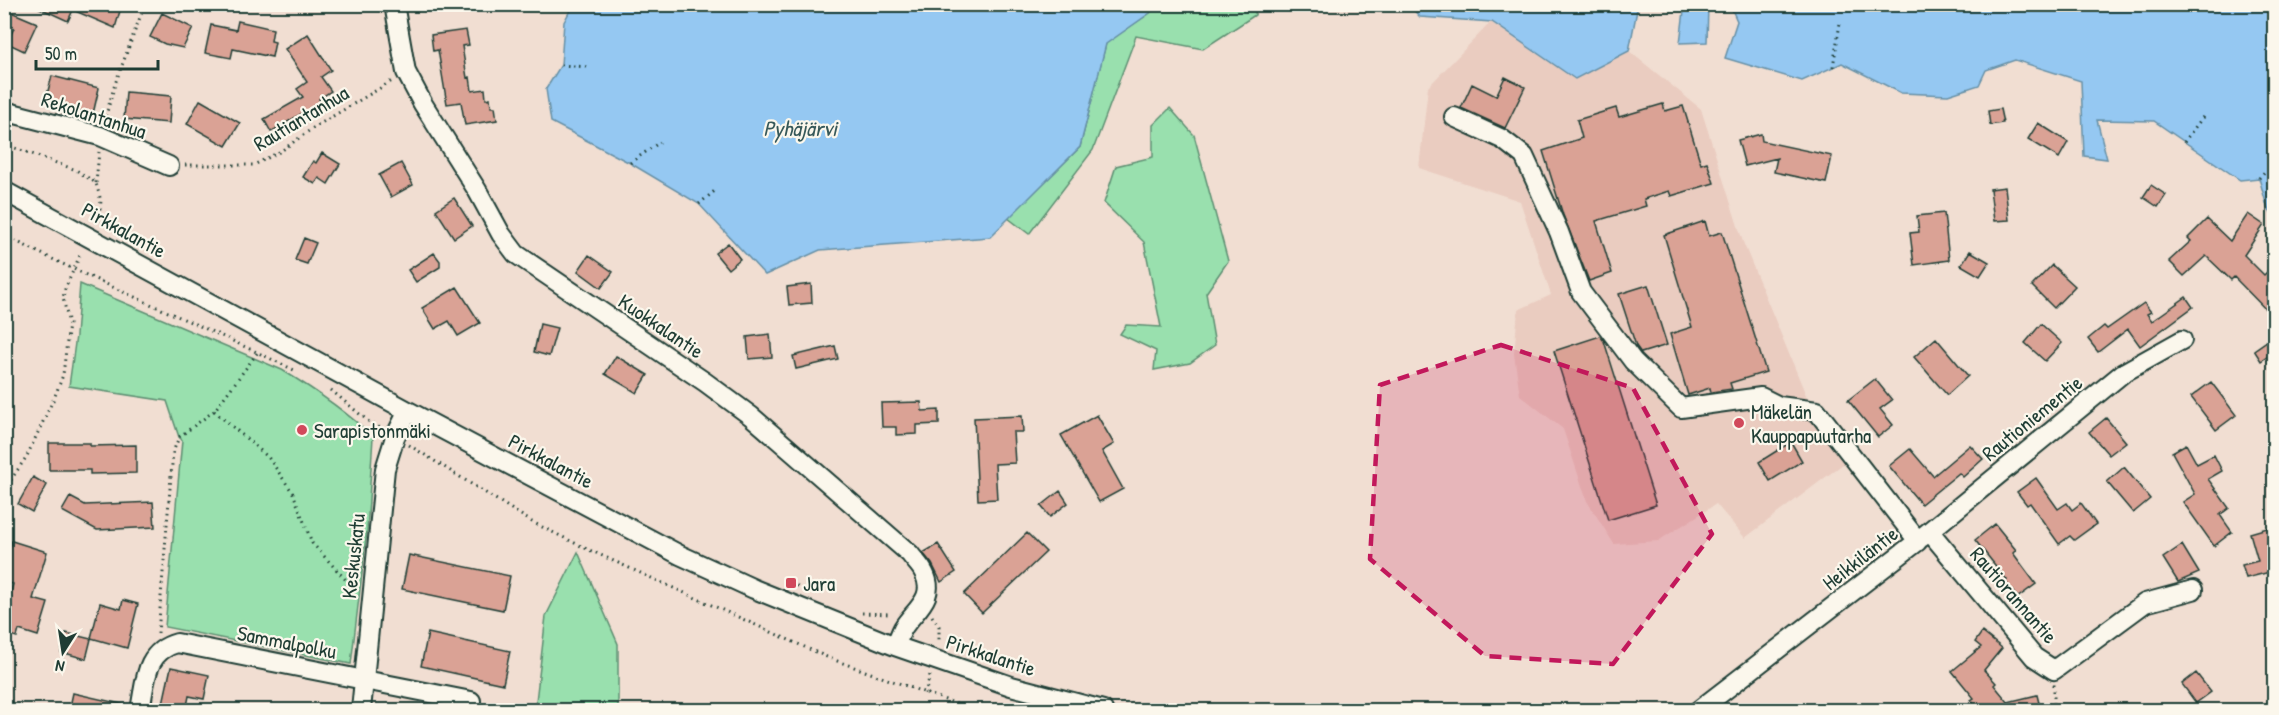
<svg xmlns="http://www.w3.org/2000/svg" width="2279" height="715" viewBox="0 0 2279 715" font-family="'Patrick Hand',sans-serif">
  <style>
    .built { fill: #eaccc0 }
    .green { fill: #99e0ae; stroke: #5c8e71; stroke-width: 1.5 }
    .water { fill: #95c8f2; stroke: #6690a6; stroke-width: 1.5 }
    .building { fill: #daa295; stroke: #1f3d34; stroke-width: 1.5 }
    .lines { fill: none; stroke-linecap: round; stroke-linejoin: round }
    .minor-casing { stroke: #1f3d34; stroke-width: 22 }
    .path { stroke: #1f3d34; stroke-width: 3; stroke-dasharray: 1.5 4.5; stroke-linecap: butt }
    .minor { stroke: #fbf7ec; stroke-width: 18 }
    .marked { fill: #c2185b; fill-opacity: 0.2; stroke: #c2185b; stroke-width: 4.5; stroke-dasharray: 12 8; stroke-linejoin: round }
    .poi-dot { fill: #d1495b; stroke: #fbf7ec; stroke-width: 2 }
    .labels { text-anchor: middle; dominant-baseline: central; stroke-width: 4.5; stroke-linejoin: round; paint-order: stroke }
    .street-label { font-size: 21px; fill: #1f3d34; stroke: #fbf7ec }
    .poi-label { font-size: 21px; fill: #1f3d34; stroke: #fbf7ec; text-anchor: start }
    .water-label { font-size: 22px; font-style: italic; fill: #37595a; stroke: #fbf7ec }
  </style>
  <rect width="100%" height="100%" fill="#f1ded2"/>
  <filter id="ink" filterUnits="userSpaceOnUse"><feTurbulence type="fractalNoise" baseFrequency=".0167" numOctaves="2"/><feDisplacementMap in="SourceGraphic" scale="12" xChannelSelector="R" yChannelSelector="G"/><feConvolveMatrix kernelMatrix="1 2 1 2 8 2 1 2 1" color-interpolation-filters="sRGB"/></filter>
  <g filter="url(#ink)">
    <path class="built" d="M1491 22 1575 79 1629 51 1701 109 1743 242 1817 422 1847 461 1745 538 1716 504 1658 541 1614 544 1587 501 1563 429 1520 395 1514 354 1518 310 1551 295 1520 201 1419 168 1428 87Z"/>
    <path class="green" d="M1155 5H1256L1255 15 1203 49 1136 36 1093 150 1029 234 1008 218 1080 147 1106 43 1150 13Z
      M1170 108 1194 135 1228 261 1206 293 1215 345 1190 363 1154 370 1156 351 1120 334 1126 325 1161 327 1144 242 1104 203 1116 166 1153 157V125Z
      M80 284 282 370C315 390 345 410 373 437L367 531 351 664 165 627 182 440 179 437 167 401 69 386 76 336Z
      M578 552 618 644V710H535L546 616Z"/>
    <path class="water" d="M573 5V4L1155 5 1150 13 1106 44 1080 147 990 237 820 250 765 275 699 204 630 163 551 122 546 89 561 65 564 22Z
      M1409 5H1638L1629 51 1575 79 1492 22 1420 17Z
      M1681 5H1708L1707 42 1680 43 1684 11Z
      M1730 5H2274V215L2268 210 2259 178 2240 180 2154 121 2097 120 2107 159 2084 156 2081 81 2015 60 1986 70 1979 85 1948 95 1901 93 1842 63 1802 81 1725 58 1737 21Z"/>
    <path class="building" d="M31 4H122L115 28 73 10 68 21Z
      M4 9 37 23 24 51 7 43 14 28 4 24Z
      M162 13 193 28 183 48 165 44 150 37Z
      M238 21 273 29 271 41 275 42 272 57 233 49 231 58 205 53 211 25 236 30Z
      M466 30 469 45 462 46 467 78 470 77 472 91 485 89 486 99 490 98 491 107H495L497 120 465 125 461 102 447 104 438 50 433 51 431 35Z
      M308 34 331 70 321 77 331 91 319 99 321 102 271 132 264 119 303 97 297 89 307 82 285 49Z
      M52 76 99 88 93 114 45 102Z
      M1505 77 1525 87 1505 128 1461 108 1472 84 1496 96Z
      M126 92 171 96 169 123 124 119Z
      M200 100 240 123 226 146 187 124Z
      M1663 104 1665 111 1683 106 1701 164 1707 162 1714 183 1671 196 1669 191 1644 199 1646 206 1596 221 1612 273 1589 281 1563 215 1543 151 1582 138 1577 120 1616 108 1619 117Z
      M2000 109 2003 123 1990 125 1988 111Z
      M2038 123 2068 142 2059 158 2028 139Z
      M1761 134 1762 141 1832 156 1826 183 1774 172 1777 158 1745 166 1738 140Z
      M322 153 340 164 328 184 319 178 315 184 303 177 313 161 316 163Z
      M401 163 413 185 391 197 379 175Z
      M2151 185 2166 195 2158 207 2143 197Z
      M2005 187 2009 220 1994 221 1990 189Z
      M454 198 472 226 454 238 436 210Z
      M1944 213 1949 260 1914 265 1910 233 1919 232 1917 216Z
      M2248 214 2264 225 2244 255 2264 275 2274 265V318L2234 277 2231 280 2206 256 2184 276 2169 261 2191 241 2188 238 2207 219 2230 241Z
      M1705 221 1709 236 1722 232 1766 372 1730 383 1732 389 1711 392 1710 388 1688 395 1670 334 1692 327 1664 235Z
      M304 238 316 243 307 264 295 260Z
      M728 243 740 259 728 269 715 253Z
      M1970 251 1989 262 1980 276 1961 265Z
      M434 253 440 261V267L416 282 408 270Z
      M589 255 613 272 601 288 578 271Z
      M2052 265 2075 286 2054 308 2032 286Z
      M811 284 812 303 789 305 787 287Z
      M1648 285 1667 345 1641 353 1636 346 1619 294Z
      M457 287 480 323 458 336 449 321 435 329 422 308Z
      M2186 297 2193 307 2140 346 2128 329 2098 352 2088 339 2104 326 2107 329 2144 303 2151 312 2147 314 2152 321Z
      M540 324 557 328 549 356 534 352Z
      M2041 324 2062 343 2045 361 2025 343Z
      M770 334 772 357 749 359 747 337Z
      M1600 336 1604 341 1656 505 1608 520 1554 351Z
      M2274 336V352L2261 361 2254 350Z
      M1936 338 1968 376 1947 395 1914 357Z
      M835 346 838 359 796 369 793 356Z
      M616 356 648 375 637 393 605 374Z
      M1875 379 1892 400 1880 409 1893 425 1878 437 1848 400Z
      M2211 382 2236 415 2216 430 2191 397Z
      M921 402 922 411 939 410V424L917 425V434L896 435V427H882L881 403Z
      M1097 415 1114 444 1102 451 1123 489 1099 502 1061 435Z
      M1022 416 1023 432H1013L1015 463 995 464 997 499 978 500 974 418Z
      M2106 418 2126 442 2109 455 2089 432Z
      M1791 442 1802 461 1770 481 1759 462Z
      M49 443H90V446L136 445V473L90 474V470H49Z
      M2186 444 2197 464 2214 455 2222 471 2208 479 2229 508 2220 515 2232 532 2214 546 2183 502 2195 494 2172 452Z
      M1970 445 1983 459 1963 477 1959 473 1921 504 1889 466 1910 449 1933 476Z
      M2124 467 2150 499 2133 513 2107 482Z
      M33 477 47 485 32 512 18 504Z
      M2036 478 2058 509 2067 503 2072 510 2081 503 2096 524 2074 540 2070 536 2059 544 2030 503 2027 505 2017 492Z
      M1060 491 1068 503 1050 517 1041 506Z
      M70 497 85 505 153 502 155 527 97 530 62 511Z
      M1995 524 2016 550 2013 553 2036 584 2017 598 2005 581 2007 580 1975 540Z
      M2274 526V571L2246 578 2242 565 2258 561 2250 533Z
      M1027 533 1046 552 982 613 964 594Z
      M12 541 47 552 33 599 48 603 38 636 19 630 17 637 4 633V615L13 584 4 582V566Z
      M938 544 956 572 941 582 932 564 923 553Z
      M2182 545 2199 573 2178 582 2163 558Z
      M409 555 510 576 503 610 402 589Z
      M123 600 138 604 127 648 91 638 100 603 121 609Z
      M1982 632 2002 648 1984 670 1996 683 1994 685 2008 702 2037 695 2041 711H1979L1971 700 1974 698 1952 671 1981 647 1975 642Z
      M66 633 91 639 86 659 61 652Z
      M428 633 510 651 503 684 421 666Z
      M171 667 209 675 204 699 189 696 186 711 162 708Z
      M2196 673 2211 692 2196 703 2182 684Z
      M73 693 126 705V711H69Z"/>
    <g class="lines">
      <g class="minor-casing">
        <path id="minor" d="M394 4 406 72 423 104 477 190 501 234 516 254 705 382 751 416 910 554C914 560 921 566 924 573 937 598 914 610 903 628 900 634 898 640 895 646
          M4 111 100 136 169 166
          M1454 117 1502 139 1524 156 1559 232 1581 292 1633 361 1681 408 1761 397 1779 406 1817 411 1918 541 1699 710
          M4 191 408 411 680 555 754 589 895 646 1011 686 1103 710
          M1930 532 2034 657 2054 670 2145 603 2193 590
          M1921 538 2123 373 2182 340
          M140 710C146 681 144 652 177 643L471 701
          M361 710 385 469 395 437 408 411"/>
      </g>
      <path class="path" d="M561 65 588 67
        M1833 67 1840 23
        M104 122 115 84 145 4
        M2184 142 2205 114
        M4 144 76 170 96 183 101 201 98 222
        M630 163 660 142
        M185 165H254L281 151 313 128 392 81
        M2259 178 2267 169
        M96 183 99 152
        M699 204 717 189
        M4 235C99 284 198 323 294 370
        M331 390 368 421 380 428
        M214 411 268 457 293 493 312 543 356 591
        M409 445 532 522 585 548 829 658 962 706 989 710
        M4 490 27 456 55 396 63 375 69 324 63 298 65 289 81 253
        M791 583 801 588
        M862 613 891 614
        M932 616 939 626V643
        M158 633 173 452 179 437 214 411 258 352
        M925 694 930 675
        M2054 710V684"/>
      <use href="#minor" class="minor"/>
    </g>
  </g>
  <path class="marked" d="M1501 345 1633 388 1712 534 1613 664 1485 656 1370 559 1380 385Z"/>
  <g class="poi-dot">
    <circle cx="1739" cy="423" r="6"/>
    <circle cx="302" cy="430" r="6"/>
    <rect x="785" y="577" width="12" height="12" rx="3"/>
  </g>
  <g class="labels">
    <g class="street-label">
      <text transform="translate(94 115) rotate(18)">Rekolantanhua</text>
      <text transform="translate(301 118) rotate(-31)">Rautiantanhua</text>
      <text transform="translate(124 230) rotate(29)">Pirkkalantie</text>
      <text transform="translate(661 326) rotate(34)">Kuokkalantie</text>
      <text transform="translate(2032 418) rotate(-39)">Rautioniementie</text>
      <text transform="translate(551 461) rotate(28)">Pirkkalantie</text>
      <text transform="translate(353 556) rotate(-84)">Keskuskatu</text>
      <text transform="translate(1860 558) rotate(-38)">Heikkiläntie</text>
      <text transform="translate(2014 595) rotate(49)">Rautiorannantie</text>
      <text transform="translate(287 642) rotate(11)">Sammalpolku</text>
      <text transform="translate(991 655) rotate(18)">Pirkkalantie</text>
    </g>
    <g class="poi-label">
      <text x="1751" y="411">Mäkelän<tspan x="1751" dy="24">Kauppapuutarha</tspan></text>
      <text x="314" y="430">Sarapistonmäki</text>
      <text x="803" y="583">Jara</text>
    </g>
    <g class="water-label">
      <text x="800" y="128">Pyhäjärvi</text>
    </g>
  </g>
  <rect width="2279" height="715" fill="none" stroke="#fbf7ec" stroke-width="24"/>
  <rect x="12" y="12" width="2255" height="691" fill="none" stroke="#1f3d34" stroke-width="2" filter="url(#ink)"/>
  <g transform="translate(63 652) rotate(192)" stroke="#fbf7ec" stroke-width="4.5" paint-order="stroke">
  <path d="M0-4.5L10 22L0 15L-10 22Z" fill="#1f3d34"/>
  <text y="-9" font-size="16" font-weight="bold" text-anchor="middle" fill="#1f3d34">N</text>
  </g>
  <path d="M36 60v9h122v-9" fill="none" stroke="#1f3d34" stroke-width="3"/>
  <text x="45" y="60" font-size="18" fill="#1f3d34" stroke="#fbf7ec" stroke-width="4.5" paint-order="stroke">50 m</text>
</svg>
